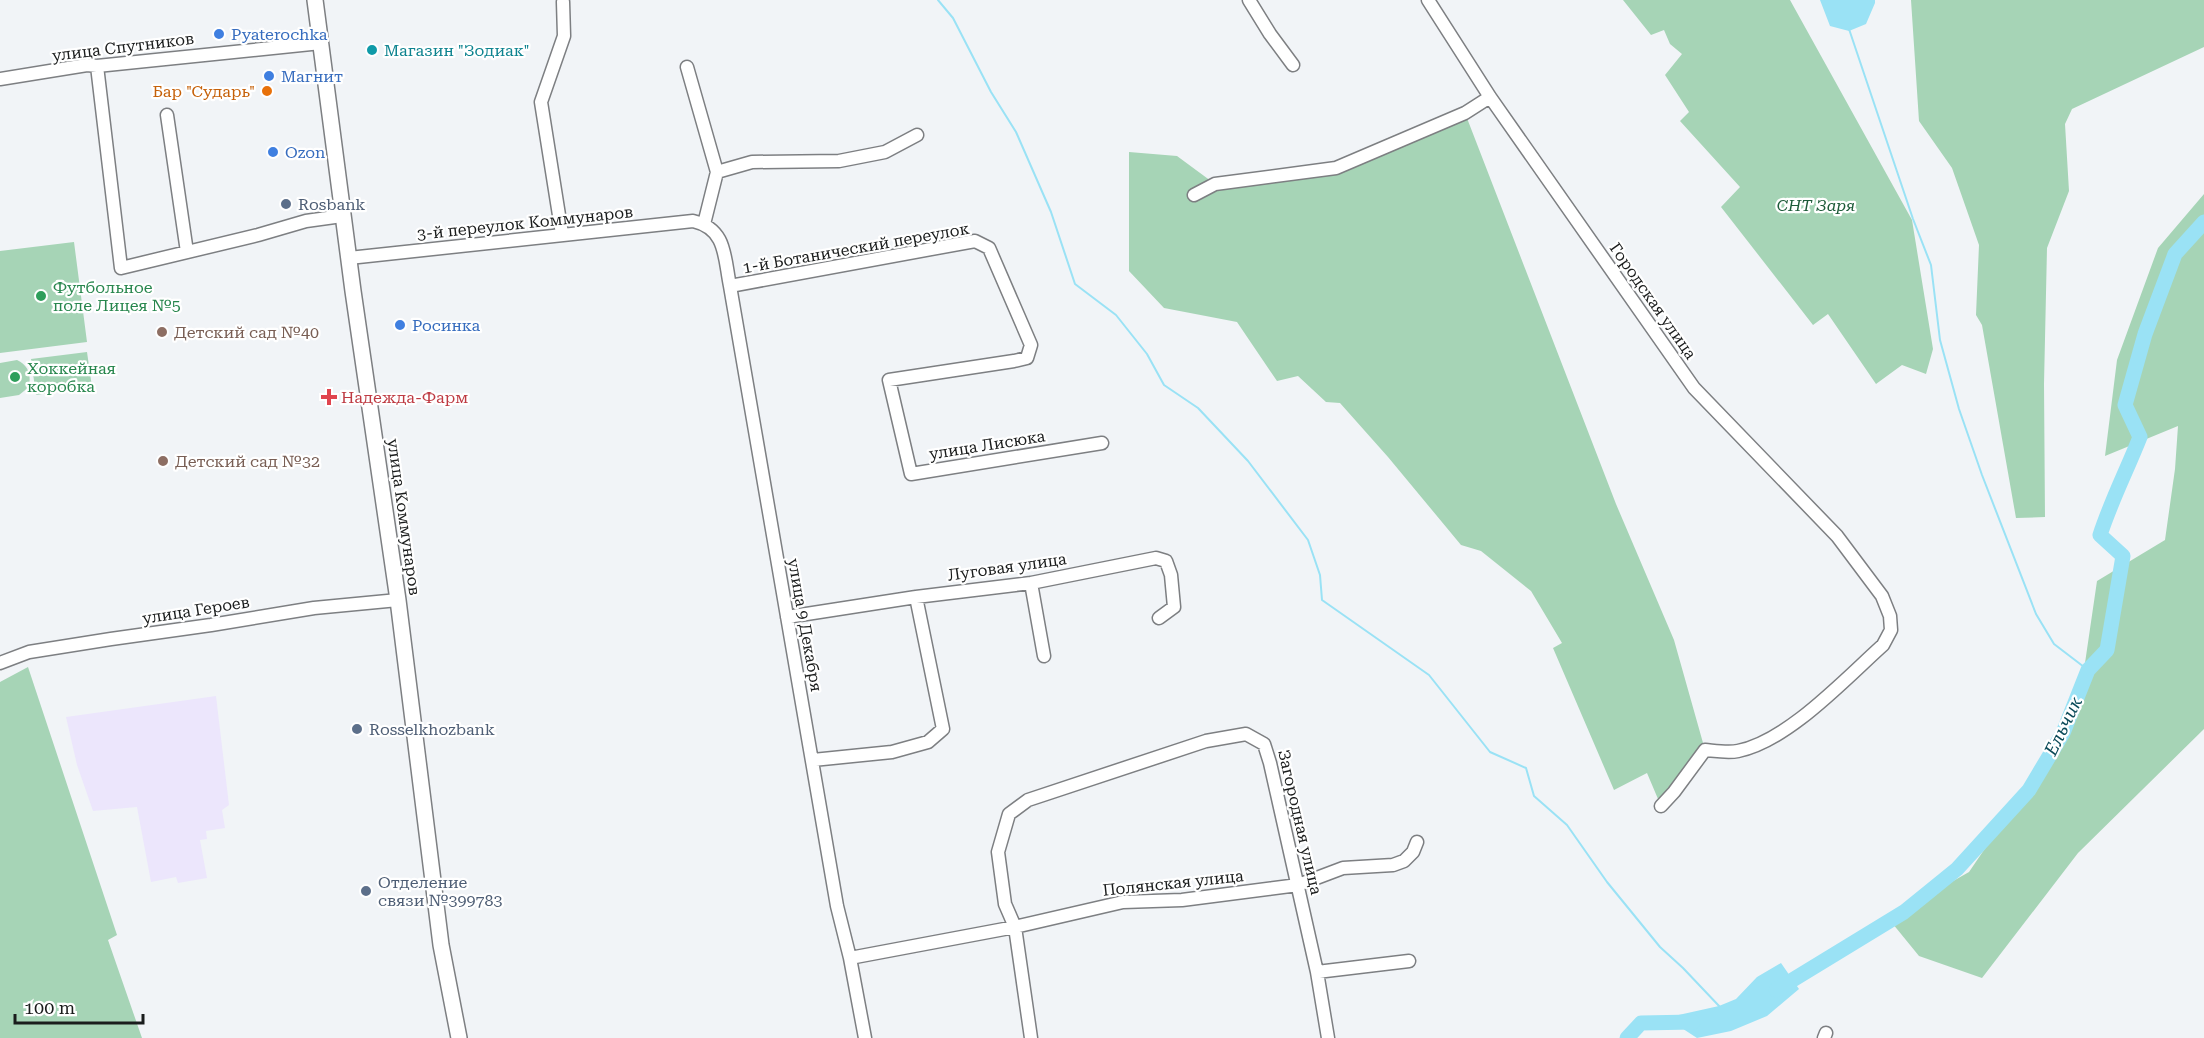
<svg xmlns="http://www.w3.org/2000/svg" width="2204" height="1038" viewBox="0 0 2204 1038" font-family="'Roboto Serif',serif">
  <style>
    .industrial { fill: #ece6fc }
    .green { fill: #a6d4b6 }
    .water { fill: #9ae2f5 }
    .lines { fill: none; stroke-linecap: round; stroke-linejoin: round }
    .stream { stroke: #9ae2f5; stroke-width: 2 }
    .river { stroke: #9ae2f5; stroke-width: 15 }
    .minor-casing { stroke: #7d7f82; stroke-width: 15 }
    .major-casing { stroke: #7d7f82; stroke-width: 18 }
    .minor { stroke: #fff; stroke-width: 12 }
    .major { stroke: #fff; stroke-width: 15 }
    .shop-dot { fill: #3f7fe0; stroke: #fff; stroke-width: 2 }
    .culture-dot { fill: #0f9aa8; stroke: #fff; stroke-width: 2 }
    .food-dot { fill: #e8710a; stroke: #fff; stroke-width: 2 }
    .service-dot { fill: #5c6f8a; stroke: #fff; stroke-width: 2 }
    .leisure-dot { fill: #2e9e5b; stroke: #fff; stroke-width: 2 }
    .education-dot { fill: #8d6e63; stroke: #fff; stroke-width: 2 }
    .health-dot { fill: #e0444e; stroke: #fff; stroke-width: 2 }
    .labels { text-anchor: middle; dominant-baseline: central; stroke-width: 4.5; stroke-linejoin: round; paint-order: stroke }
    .shop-label { font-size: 16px; fill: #366cbe; stroke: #fff; text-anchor: start }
    .street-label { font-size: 16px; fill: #1a1c1c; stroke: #fff }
    .culture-label { font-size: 16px; fill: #0d838f; stroke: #fff; text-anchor: start }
    .food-label { font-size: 16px; fill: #c56008; stroke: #fff; text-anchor: end }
    .service-label { font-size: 16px; fill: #4e5e75; stroke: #fff; text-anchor: start }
    .park-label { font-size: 16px; font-style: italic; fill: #1d5b39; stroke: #fff }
    .leisure-label { font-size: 16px; fill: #27864d; stroke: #fff; text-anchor: start }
    .education-label { font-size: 16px; fill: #785e54; stroke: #fff; text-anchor: start }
    .health-label { font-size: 16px; fill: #be3a42; stroke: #fff; text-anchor: start }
    .water-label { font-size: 18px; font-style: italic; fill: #0c4b59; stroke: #fff }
  </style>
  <rect width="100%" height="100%" fill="#f1f4f7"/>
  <path class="industrial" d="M216 696 229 805 222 810 225 828 206 831 207 839 200 840 207 878 178 883 176 877 151 882 137 807 93 811 77 765 66 717Z"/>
  <path class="green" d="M1623 0H1790L1912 220 1933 349 1926 374 1902 365 1876 384 1828 314 1813 325 1721 207 1740 187 1680 121 1689 112 1665 75 1682 54 1670 44 1664 30 1651 35Z
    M1911 0H2204V47L2072 109 2065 124 2069 191 2047 248 2044 384 2045 517 2016 518 1982 325 1976 315 1979 245 1952 168 1919 121Z
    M1465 113 1616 504 1674 640 1705 750 1661 806 1647 773 1614 790 1553 648 1562 643 1531 591 1481 551 1461 545 1388 457 1340 403 1326 402 1298 376 1277 381 1237 322 1164 308 1129 271V152L1177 156 1215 184 1325 170Z
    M2204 194V729L2078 853 1982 978 1919 956 1888 918 1969 872 2048 756 2085 663 2097 581 2165 540 2175 469 2178 426 2105 456 2117 360 2158 248Z
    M74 242 87 342 0 353V251Z
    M87 352 92 387 36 395 31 359Z
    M17 360C29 366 31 374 29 387L19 395 0 398V363Z
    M28 667 117 935 108 940 142 1038H0V682Z"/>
  <path class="water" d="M1820 0H1875V3L1866 24 1849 31 1830 26Z
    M1781 963 1799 989 1767 1016 1731 1031 1697 1038 1674 1023V1016L1719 1006 1736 999 1757 977Z"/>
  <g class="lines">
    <path class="stream" d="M938 0 953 18 991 92 1016 132 1051 212 1075 284 1116 315 1147 354 1164 385 1198 408 1248 461 1308 540 1320 575 1322 600 1429 675 1490 752 1526 768 1534 796 1567 825 1607 882 1660 947 1683 968 1720 1007
      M1849 29 1913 219 1931 265 1940 340 1959 409 1982 475 2036 614 2054 644 2088 670"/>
    <path class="river" d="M1776 990 1904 912 1957 869 2029 790 2063 733 2088 670 2107 650 2123 556 2100 535C2111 501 2127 470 2140 437L2125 405 2145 334 2175 254 2204 222
      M1627 1038 1641 1023 1693 1022"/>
    <g class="minor-casing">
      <path id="minor" d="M1249 0 1270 34 1293 65
        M1428 0 1490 97 1694 388 1837 536 1882 596 1890 616 1891 630 1883 645C1845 679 1788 741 1738 751 1728 753 1716 751 1705 750L1674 792 1661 806
        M97 66 121 268 258 235 306 221 342 216
        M687 67 717 172 704 224
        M0 79 87 65 97 66 321 43
        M167 115 187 252
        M717 172 752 162 839 161 885 152 917 135
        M1194 195 1215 184 1336 168 1465 113 1490 97
        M562 234 541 102 564 36 563 2
        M349 258 693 221C727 229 724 257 730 286L837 906 850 958 865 1038
        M730 286 975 241 989 248 1031 345 1027 358 1014 361 889 380 911 474 1102 443
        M1031 583 1044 656
        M787 617 916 597 1031 583 1156 558 1166 561 1171 575 1174 607 1159 618
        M0 663 29 652 111 639 211 625 314 608 398 600
        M813 760 892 752 928 742 943 729 916 597
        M850 958 1015 927 1123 902 1182 900 1298 885 1343 868 1393 865 1404 861 1413 852 1417 842
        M1317 972 1409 961
        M1031 1038 1015 927 1005 904 998 852 1009 814 1028 800 1206 741 1246 734 1264 744 1270 763 1317 972 1328 1038
        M1824 1038 1826 1033"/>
    </g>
    <g class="major-casing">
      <path id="major" d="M315 0 353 291 398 600 441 945 459 1038"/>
    </g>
    <use href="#minor" class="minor"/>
    <use href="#major" class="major"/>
  </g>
  <g class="shop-dot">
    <circle cx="219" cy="34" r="6"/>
    <circle cx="269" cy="76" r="6"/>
    <circle cx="273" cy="152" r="6"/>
    <circle cx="400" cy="325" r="6"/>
  </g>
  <circle class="culture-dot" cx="372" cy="50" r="6"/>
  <circle class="food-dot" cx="267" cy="91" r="6"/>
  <g class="service-dot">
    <circle cx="286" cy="204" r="6"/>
    <circle cx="357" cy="729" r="6"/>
    <circle cx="366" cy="891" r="6"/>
  </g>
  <g class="leisure-dot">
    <circle cx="41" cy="296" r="6"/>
    <circle cx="15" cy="377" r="6"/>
  </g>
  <g class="education-dot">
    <circle cx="162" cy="332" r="6"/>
    <circle cx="163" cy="461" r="6"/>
  </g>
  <path class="health-dot" d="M326 388h6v6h6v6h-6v6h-6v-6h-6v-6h6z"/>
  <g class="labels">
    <g class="shop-label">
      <text x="231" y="34">Pyaterochka</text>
      <text x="281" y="76">Магнит</text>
      <text x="285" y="152">Ozon</text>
      <text x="412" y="325">Росинка</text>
    </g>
    <g class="street-label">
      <text transform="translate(123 47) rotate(-7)">улица Спутников</text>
      <text transform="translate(525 223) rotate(-6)">3-й переулок Коммунаров</text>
      <text transform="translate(856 248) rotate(-10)">1-й Ботанический переулок</text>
      <text transform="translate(1653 301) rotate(55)">Городская улица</text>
      <text transform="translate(987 445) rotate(-9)">улица Лисюка</text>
      <text transform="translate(404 517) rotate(82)">улица Коммунаров</text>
      <text transform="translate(1007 567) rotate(-8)">Луговая улица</text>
      <text transform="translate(196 610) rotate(-9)">улица Героев</text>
      <text transform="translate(805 625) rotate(80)">улица 9 Декабря</text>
      <text transform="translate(1300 822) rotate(77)">Загородная улица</text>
      <text transform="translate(1173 883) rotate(-6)">Полянская улица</text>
    </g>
    <g class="culture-label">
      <text x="384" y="50">Магазин "Зодиак"</text>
    </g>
    <g class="food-label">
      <text x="255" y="91">Бар "Сударь"</text>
    </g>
    <g class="service-label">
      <text x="298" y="204">Rosbank</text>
      <text x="369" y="729">Rosselkhozbank</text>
      <text x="378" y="882">Отделение<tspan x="378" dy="18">связи №399783</tspan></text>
    </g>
    <g class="park-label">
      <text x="1816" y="205">СНТ Заря</text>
    </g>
    <g class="leisure-label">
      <text x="53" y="287">Футбольное<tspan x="53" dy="18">поле Лицея №5</tspan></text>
      <text x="27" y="368">Хоккейная<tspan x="27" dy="18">коробка</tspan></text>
    </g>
    <g class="education-label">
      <text x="174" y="332">Детский сад №40</text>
      <text x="175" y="461">Детский сад №32</text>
    </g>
    <g class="health-label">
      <text x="341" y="397">Надежда-Фарм</text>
    </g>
    <g class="water-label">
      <text transform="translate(2063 726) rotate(-64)">Ельчик</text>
    </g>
  </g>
  <path d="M15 1014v9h128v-9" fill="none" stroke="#1a1c1c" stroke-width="3"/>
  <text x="24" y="1014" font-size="18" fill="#1a1c1c" stroke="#ffffff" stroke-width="4.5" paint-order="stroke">100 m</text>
</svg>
